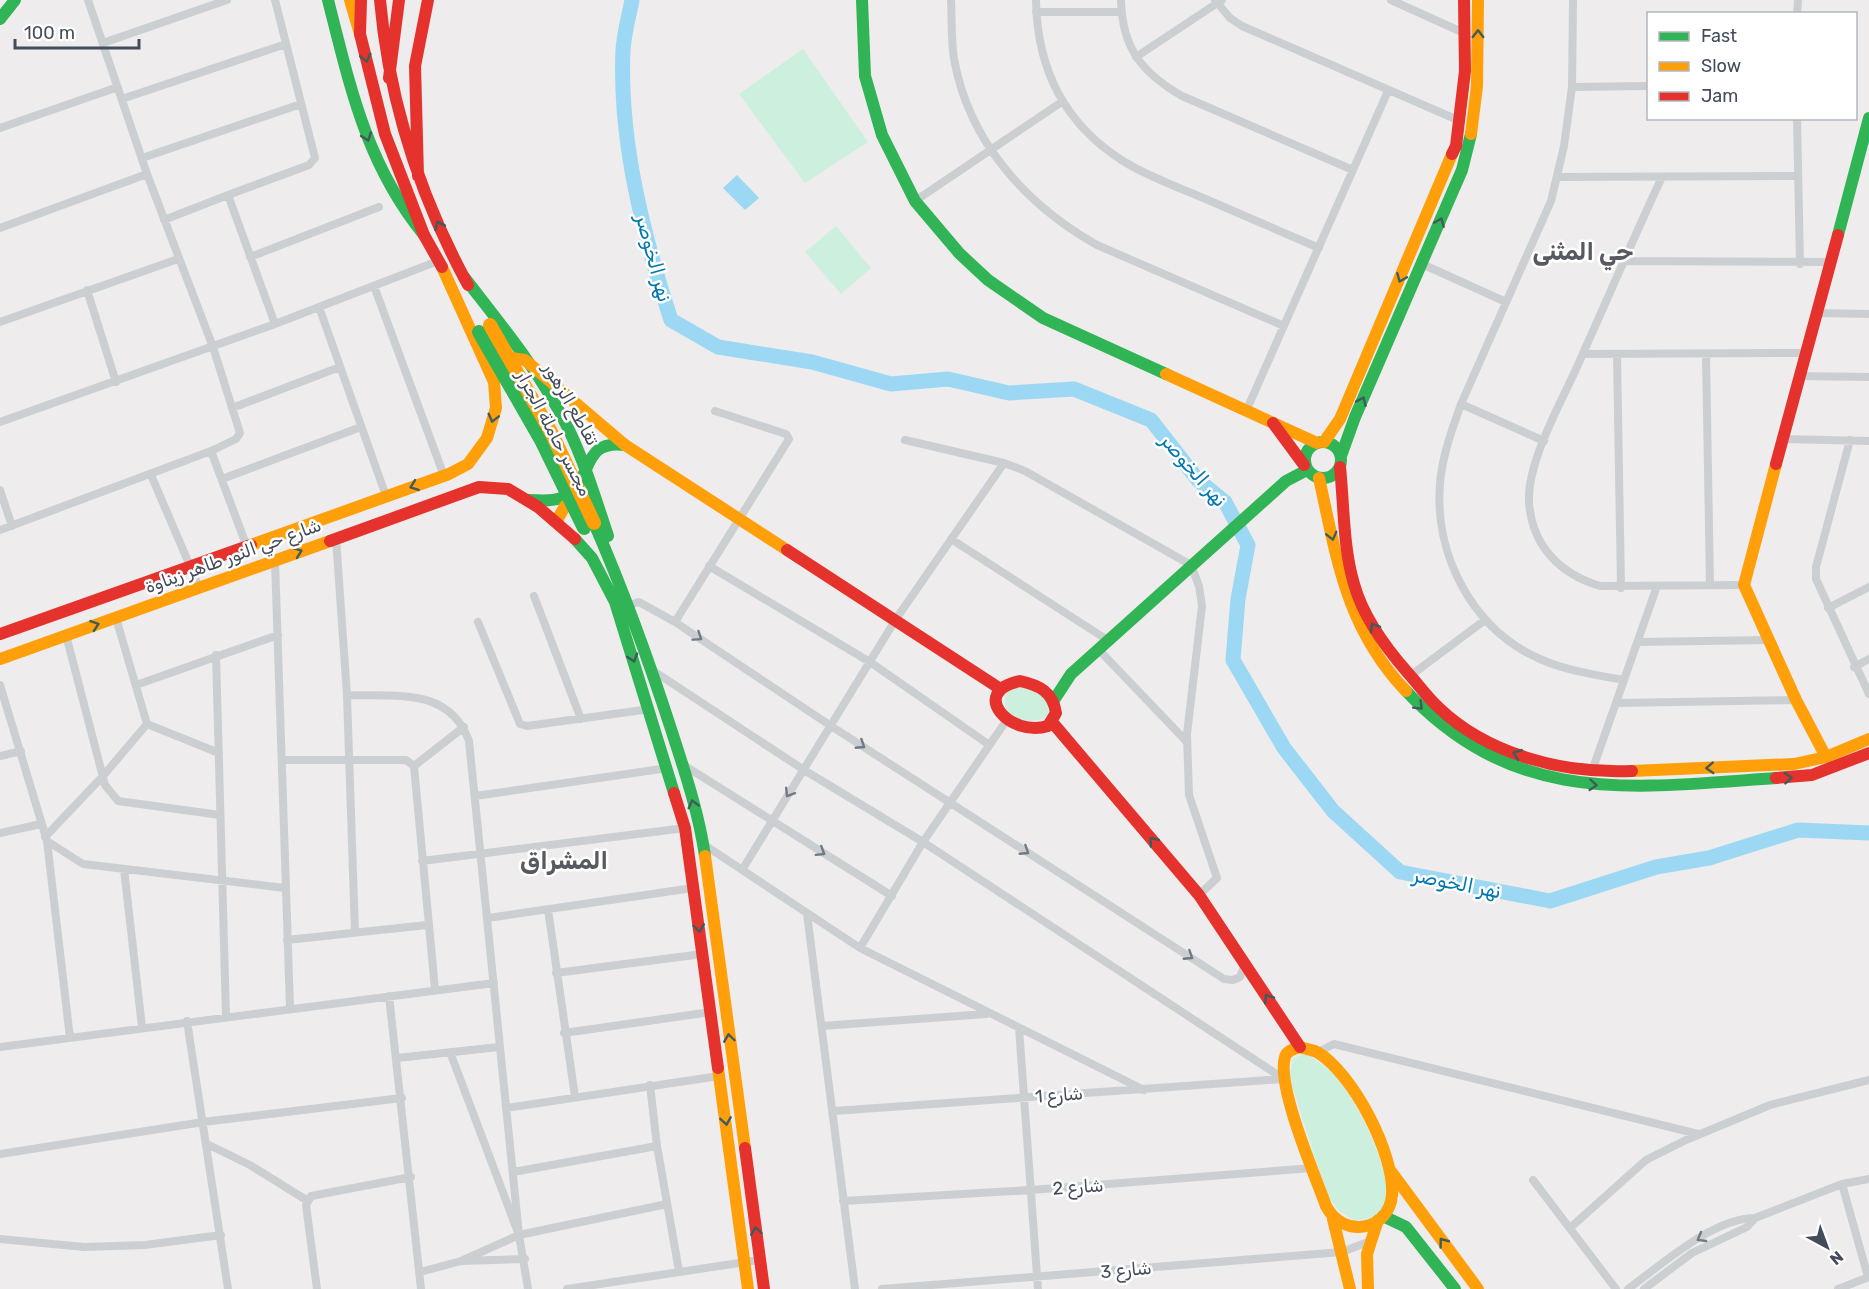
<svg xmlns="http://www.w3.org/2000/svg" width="1869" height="1289" viewBox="0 0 1869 1289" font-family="Rubik,Cairo,sans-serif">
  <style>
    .green { fill: #cdf0de }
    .water { fill: #9cd8f3 }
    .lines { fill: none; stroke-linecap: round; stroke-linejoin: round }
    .river { stroke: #9cd8f3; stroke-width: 15 }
    .street { stroke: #cccfd2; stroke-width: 8 }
    .fast { stroke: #30b455; stroke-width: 12 }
    .slow { stroke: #ff9f0a; stroke-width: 12 }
    .jam { stroke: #e5322d; stroke-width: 12 }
    .fast-bridge { stroke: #30b455; stroke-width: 14 }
    .slow-bridge { stroke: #ff9f0a; stroke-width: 14 }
    .oneway { stroke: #3f5c5a }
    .oneway2 { stroke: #727a85 }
    .labels { text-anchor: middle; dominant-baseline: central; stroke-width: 5; stroke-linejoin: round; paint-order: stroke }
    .street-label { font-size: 18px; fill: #424c5b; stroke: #fff }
    .water-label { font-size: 20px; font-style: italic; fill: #0078af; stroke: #fff }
    .district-label { font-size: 24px; font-weight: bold; fill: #575b61; stroke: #fff }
  </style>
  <rect width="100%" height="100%" fill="#eeecec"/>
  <path class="green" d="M803 49 868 142 805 183 739 94Z
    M836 226 871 268 841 294 805 252Z
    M1012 687 1040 689 1052 706 1049 715C1026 731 989 712 1012 687Z
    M1304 1053C1319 1061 1333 1071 1343 1085 1359 1108 1391 1171 1387 1197 1386 1204 1378 1212 1375 1217L1355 1221 1339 1211 1327 1195 1289 1077 1293 1059Z"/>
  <path class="water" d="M737 175 759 198 745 210 723 188Z"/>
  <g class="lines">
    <path class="river" d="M632 0C629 16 624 33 623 50 619 141 643 234 671 320L718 347 812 362 891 384 948 379 1009 393 1074 389 1151 420 1198 480 1225 502 1248 545 1238 599 1233 660 1284 748 1333 811 1400 872 1550 901 1656 867 1709 858 1798 830 1869 833"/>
    <path class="street" d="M951 0C952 20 951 40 954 59 969 142 1026 205 1097 245L1284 326
      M1036 0C1037 68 1063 123 1123 161 1147 176 1175 186 1201 197 1240 214 1279 231 1319 248
      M1121 0C1122 48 1142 73 1182 96L1353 170
      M1215 0 1230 18 1242 26 1460 121
      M1391 0 1464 33
      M1573 0 1572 87 1564 146 1551 201 1461 404C1452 430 1442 456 1440 484 1434 555 1473 630 1540 659 1567 671 1596 675 1624 680
      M1036 12H1121
      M1797 14 1798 0
      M103 43 227 0
      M1136 57 1222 0
      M1572 87 1648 86
      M122 99 286 44
      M1797 118 1800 264
      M0 128 118 87
      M142 158 301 104
      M1557 177 1798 176
      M1662 177C1632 241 1605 305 1576 369 1560 405 1527 462 1529 502 1532 546 1560 574 1600 586L1744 585
      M915 201 1063 101
      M164 220 228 195
      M0 228 147 174
      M250 257 379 207
      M1622 261 1830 262
      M1422 264 1506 302
      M374 286 444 476
      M87 290 116 382
      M319 307 386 496
      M1816 313 1869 314
      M0 322 178 259
      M275 324 228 195 309 165 315 158 275 0
      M1583 354 1805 353
      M1617 355 1621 588
      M1706 355 1710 585
      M1798 376 1869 377
      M1461 404 1544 441
      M232 408 340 367
      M1247 409 1388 91
      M0 422 275 324 438 261
      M1783 439 1869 441
      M905 440 1004 463 1025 471 1191 565 1199 586 1202 606 1187 734 1189 795 1217 878 1199 895
      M1850 440 1816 567V579L1869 694
      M211 451 247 547
      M151 475 199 587
      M222 479 361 427
      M0 490 12 526
      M0 530 211 451 236 439 240 433 213 347 147 174 88 0
      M336 538 347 695 355 932
      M951 539 1109 641
      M275 561 290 1008
      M709 566 870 662 988 744
      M534 596 581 719
      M629 605 639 602 675 622 831 726 1224 979 1233 980 1240 977 1245 964
      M1828 608 1869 587
      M116 618 147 724 219 753
      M478 622 520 724 527 726 650 709
      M675 622 789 439 786 434 715 411
      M66 635 105 785 118 801 220 815
      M1639 642 1768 640
      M1099 650 1187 742
      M216 655 226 1016
      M1854 667 1869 659
      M652 670 804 770 923 842 1284 1079
      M1410 676 1485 620
      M0 685 47 841 83 864 285 888
      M136 685 278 635
      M347 695C394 697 449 686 469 741L519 1235 528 1289
      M1617 703 1796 700
      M0 756 21 751
      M284 760H406L414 766 435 989
      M682 764 892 896
      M414 766 464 727
      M1592 771 1657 586
      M475 796 668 768
      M0 833 41 824
      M45 837 103 776 147 724
      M47 841 70 1038
      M703 844 860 948 1144 1090
      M422 861 685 828
      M124 869 142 1027
      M742 870 896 619 1004 463
      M548 909 575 1097
      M807 914 855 1289
      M488 918 693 888
      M287 940 427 925
      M860 948 923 842 1006 721
      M556 973 702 954
      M389 996 421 1289
      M187 1021 228 1289
      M822 1026 986 1014
      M1019 1028 1038 1289
      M564 1033 711 1012
      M0 1047 494 983
      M450 1052 519 1235 461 1261
      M1318 1052 1334 1044 1698 1134
      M397 1058 499 1047
      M650 1085 657 1146 679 1271
      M506 1108 719 1076
      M834 1111 1284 1079
      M207 1144 250 1165 308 1201
      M0 1154 203 1122 402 1098
      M513 1172 657 1146
      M1533 1180 1616 1289
      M1842 1184 1868 1277
      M843 1201 1031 1190 1313 1168
      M1570 1228 1646 1160 1686 1140 1770 1105 1869 1080
      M519 1235 667 1204
      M0 1239 84 1247 145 1245 221 1235
      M420 1272 461 1261 525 1259
      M317 1289 306 1205 311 1196 411 1177
      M567 1289 759 1260
      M882 1289 1342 1252 1368 1242
      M1628 1289C1661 1265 1713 1218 1755 1218L1842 1184 1869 1179
      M1644 1289 1692 1253 1747 1227 1755 1218
      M1838 1289 1869 1277"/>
    <path class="fast" d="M328 0C350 86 366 164 424 235
      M862 0 865 76 882 135 915 201 959 253 988 280 1043 318 1166 374
      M0 19 15 0
      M1838 235 1869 118
      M464 277C501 325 541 373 568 428 585 463 596 500 608 536
      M1305 460a18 18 0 1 1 36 0a18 18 0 1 1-36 0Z
      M1341 456 1355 417 1462 170 1471 134
      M528 500C539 500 551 502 561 498 596 485 577 439 625 445
      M594 523C624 592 649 661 672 732 685 772 699 814 705 856
      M575 539 592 558 615 602 674 793
      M1406 691C1515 807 1632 788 1776 778
      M1054 700 1071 674 1286 481 1307 470
      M1383 1216 1406 1227 1455 1289"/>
    <path class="slow" d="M350 0 360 34
      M1471 134 1477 86 1478 0
      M500 363 511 358 525 360 625 445 787 550
      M1166 374 1317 443
      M1324 442 1340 419 1452 154
      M1776 464 1744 585 1796 700 1826 757
      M1319 478C1337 559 1346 628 1406 691
      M556 522 565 506 580 498
      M251 545 449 474 468 464 487 438 496 408 494 382 442 267
      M0 659 330 541
      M1632 771 1794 764 1826 757 1869 739
      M705 856 745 1148
      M1300 1047C1306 1049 1313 1050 1317 1052 1353 1073 1395 1155 1392 1195 1389 1231 1343 1239 1326 1206 1315 1175 1276 1085 1285 1057 1287 1050 1294 1049 1300 1047Z
      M718 1068 748 1289
      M1390 1170 1478 1289
      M1333 1219 1350 1289
      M1368 1289 1367 1254 1378 1220"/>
    <path class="jam" d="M361 0 360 34 385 134 424 235 442 267
      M380 0C389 102 419 195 468 285
      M389 78 399 0
      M1452 154 1456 146 1465 71 1464 0
      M418 176 415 66 428 0
      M1273 423 1304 465
      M1776 464 1838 235
      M1340 467C1344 505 1343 547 1354 584 1363 617 1386 648 1408 673 1418 684 1427 697 1438 707 1488 755 1564 774 1632 771
      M330 541 479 487 508 489 538 507 575 539
      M787 550 999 688
      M0 634 251 545
      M1020 681C1039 685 1053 692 1056 713L1048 726C1010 738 968 692 1020 681Z
      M1052 722 1199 895 1300 1047
      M1776 778 1812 775 1869 753
      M674 793 685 828 718 1068
      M745 1148 764 1289"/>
    <path class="fast-bridge" d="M479 332 541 440 584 528"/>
    <path class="slow-bridge" d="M490 325 551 432 594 523"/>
  </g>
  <defs><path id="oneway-chevron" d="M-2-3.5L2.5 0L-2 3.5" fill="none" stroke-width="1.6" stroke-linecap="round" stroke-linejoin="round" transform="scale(1.5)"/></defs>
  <g class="oneway">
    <use href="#oneway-chevron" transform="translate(1478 34) rotate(-90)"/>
    <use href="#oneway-chevron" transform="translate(366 58) rotate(76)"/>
    <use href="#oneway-chevron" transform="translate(367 137) rotate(70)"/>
    <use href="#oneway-chevron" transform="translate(1440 222) rotate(-67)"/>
    <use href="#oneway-chevron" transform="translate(439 225) rotate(-114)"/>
    <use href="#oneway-chevron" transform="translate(1401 278) rotate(113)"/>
    <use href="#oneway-chevron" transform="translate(1362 401) rotate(-66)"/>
    <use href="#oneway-chevron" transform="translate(493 418) rotate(104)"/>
    <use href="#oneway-chevron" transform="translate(414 486) rotate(160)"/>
    <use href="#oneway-chevron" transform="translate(1332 536) rotate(76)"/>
    <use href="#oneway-chevron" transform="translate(298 552) rotate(-20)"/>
    <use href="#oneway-chevron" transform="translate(95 625) rotate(-19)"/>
    <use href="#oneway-chevron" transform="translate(1374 627) rotate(-120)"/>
    <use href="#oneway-chevron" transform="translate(633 658) rotate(72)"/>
    <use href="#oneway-chevron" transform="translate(1419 706) rotate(45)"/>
    <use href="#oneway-chevron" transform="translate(1517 754) rotate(-160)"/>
    <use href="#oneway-chevron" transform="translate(1710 768) rotate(177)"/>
    <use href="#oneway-chevron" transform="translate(1788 778) rotate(-4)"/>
    <use href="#oneway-chevron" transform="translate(1593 785) rotate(5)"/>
    <use href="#oneway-chevron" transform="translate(693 804) rotate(-105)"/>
    <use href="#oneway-chevron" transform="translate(1153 841) rotate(-130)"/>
    <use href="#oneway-chevron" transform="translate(699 928) rotate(82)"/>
    <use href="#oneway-chevron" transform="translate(1268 998) rotate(-123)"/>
    <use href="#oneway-chevron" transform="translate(729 1038) rotate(-98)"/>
    <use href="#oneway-chevron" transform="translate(726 1121) rotate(81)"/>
    <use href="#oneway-chevron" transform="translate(756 1231) rotate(-98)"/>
    <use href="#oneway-chevron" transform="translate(1443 1242) rotate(-127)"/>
  </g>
  <g class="oneway2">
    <use href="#oneway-chevron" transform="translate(698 637) rotate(34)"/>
    <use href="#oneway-chevron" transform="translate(861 745) rotate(33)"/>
    <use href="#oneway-chevron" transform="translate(789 793) rotate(122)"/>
    <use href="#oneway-chevron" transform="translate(1025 851) rotate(33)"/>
    <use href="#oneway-chevron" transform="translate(821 852) rotate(32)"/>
    <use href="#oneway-chevron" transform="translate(1189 956) rotate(33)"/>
    <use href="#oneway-chevron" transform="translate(1701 1238) rotate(150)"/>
  </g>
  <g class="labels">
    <g class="street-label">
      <text transform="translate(571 404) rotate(60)">تقاطع الزهور</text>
      <text transform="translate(554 433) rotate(62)">مجسر حاملة الجرار</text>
      <text transform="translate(233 556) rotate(-20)">شارع حي النور طاهر زيناوة</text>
      <text transform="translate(1059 1095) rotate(-4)">شارع 1</text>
      <text transform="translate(1078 1187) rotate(-4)">شارع 2</text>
      <text transform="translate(1126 1270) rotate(-5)">شارع 3</text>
    </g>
    <g class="water-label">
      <text transform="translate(654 258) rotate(75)">نهر الخوصر</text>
      <text transform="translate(1194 470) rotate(49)">نهر الخوصر</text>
      <text transform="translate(1457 883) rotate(11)">نهر الخوصر</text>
    </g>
    <g class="district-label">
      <text x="1583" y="252">حي المثنى</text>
      <text x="564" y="861">المشراق</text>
    </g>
  </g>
  <rect x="1647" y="12" width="210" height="108" fill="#ffffff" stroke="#b3b7bd" stroke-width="1.5"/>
  <rect x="1659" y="32" width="30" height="9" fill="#30b455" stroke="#b3b7bd" stroke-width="1.5"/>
  <text x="1701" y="42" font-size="18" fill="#424c5b">Fast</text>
  <rect x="1659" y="62" width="30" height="9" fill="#ff9f0a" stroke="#b3b7bd" stroke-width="1.5"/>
  <text x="1701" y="72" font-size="18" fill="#424c5b">Slow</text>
  <rect x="1659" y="92" width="30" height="9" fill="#e5322d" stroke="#b3b7bd" stroke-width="1.5"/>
  <text x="1701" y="102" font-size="18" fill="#424c5b">Jam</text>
  <g transform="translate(1827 1247) rotate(139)" stroke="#ffffff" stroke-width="4.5" paint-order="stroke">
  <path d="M0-4.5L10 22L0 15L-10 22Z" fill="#424c5b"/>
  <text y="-9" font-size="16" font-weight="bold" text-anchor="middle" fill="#424c5b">N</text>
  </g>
  <path d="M15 39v9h124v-9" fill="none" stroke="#424c5b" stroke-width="3"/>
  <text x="24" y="39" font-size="18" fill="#424c5b" stroke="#ffffff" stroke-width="4.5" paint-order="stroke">100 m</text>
</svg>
